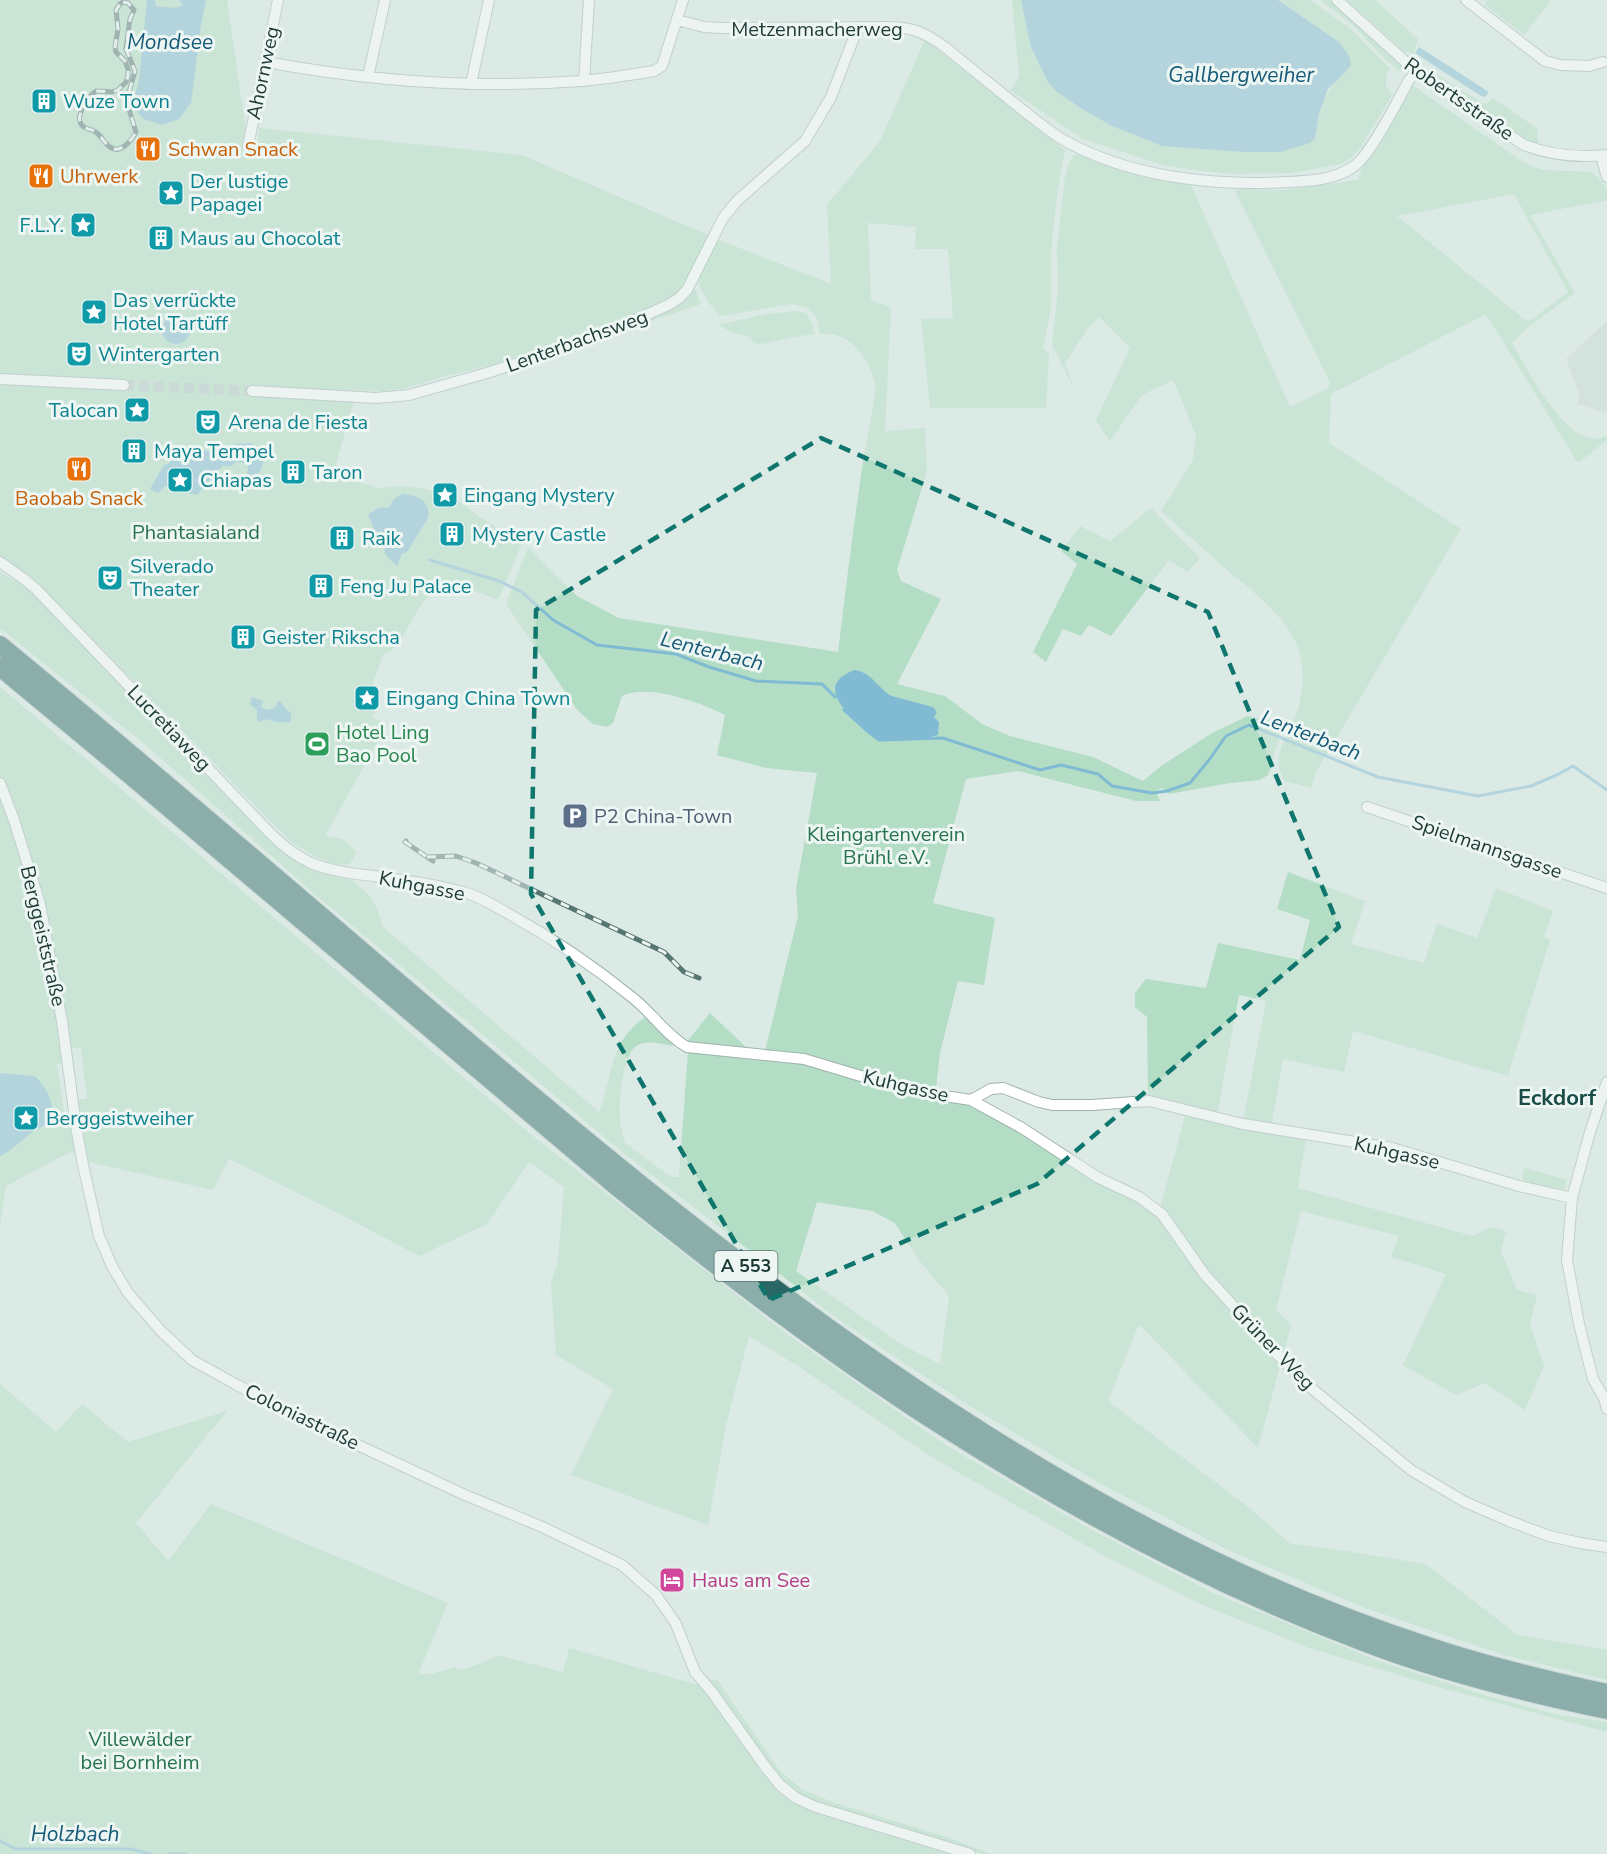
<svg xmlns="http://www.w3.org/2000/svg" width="1607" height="1854" viewBox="0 0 1607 1854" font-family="'Nunito Sans',sans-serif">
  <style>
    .built { fill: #cbdad5 }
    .green { fill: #b3ddc4; fill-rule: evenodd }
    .water { fill: #80bbd3 }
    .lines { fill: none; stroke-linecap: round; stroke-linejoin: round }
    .stream { stroke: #80bbd3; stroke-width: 3 }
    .street-tunnel { stroke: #b6c7c3; stroke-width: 10; stroke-dasharray: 10 5; stroke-linecap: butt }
    .street-casing { stroke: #9fb2ae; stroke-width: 12 }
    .highway-casing { stroke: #bcc4c3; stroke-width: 20 }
    .street { stroke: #fff; stroke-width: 10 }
    .highway { stroke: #286763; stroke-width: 18 }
    .rail-casing { stroke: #577672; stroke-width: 5 }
    .rail { stroke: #edf6f3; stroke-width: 3; stroke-dasharray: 9; stroke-linecap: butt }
    .marked { fill: none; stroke: #0f766e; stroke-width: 4.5; stroke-dasharray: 12 8; stroke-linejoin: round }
    .labels { text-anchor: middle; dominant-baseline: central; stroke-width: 6; stroke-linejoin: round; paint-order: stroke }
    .shield { fill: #edf6f3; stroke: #5c726f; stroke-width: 1.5 }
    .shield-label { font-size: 18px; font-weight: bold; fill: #1e3a36 }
    .street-label { font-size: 20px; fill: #1e3a36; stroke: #edf6f3 }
    .culture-label { font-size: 20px; fill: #0d838f; stroke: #edf6f3; text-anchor: start }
    .food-label { font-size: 20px; fill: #c56008; stroke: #edf6f3; text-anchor: start }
    .park-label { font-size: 20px; fill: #26724e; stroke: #edf6f3 }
    .leisure-label { font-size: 20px; fill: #27864d; stroke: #edf6f3; text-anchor: start }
    .service-label { font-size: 20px; fill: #4e5e75; stroke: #edf6f3; text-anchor: start }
    .hotel-label { font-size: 20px; fill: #b23c85; stroke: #edf6f3; text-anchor: start }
    .water-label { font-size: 21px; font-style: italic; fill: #155a78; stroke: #edf6f3 }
    .quarter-label { font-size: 22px; font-weight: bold; fill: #194c47; stroke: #edf6f3 }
  </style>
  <rect width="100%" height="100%" fill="#dceae6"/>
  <path class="built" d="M1607 321V413L1577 404 1580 395 1566 359Z"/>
  <path class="green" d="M0 0H227L248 146 257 147 259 128 522 155 710 236 683 288 672 298 569 341 508 361 446 376 403 389 384 391 302 389 354 400 333 475 380 488 402 486 422 488 445 495 462 503 481 518 522 543 499 598 495 599C475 590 448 578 429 596 419 605 412 621 405 632 399 642 395 650 383 655L364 706 367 707 366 709 375 712 373 717 387 725 325 836 342 839 356 851V854L350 864C328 868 306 851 289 840L73 619 14 565 0 557Z
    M1012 0H1021L1028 28 1057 92 1082 109 1112 126 1162 146 1195 147 1315 138C1321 105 1324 89 1351 66L1339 42 1278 0H1310L1351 29 1389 68 1386 77V87L1393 94 1360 148 1352 157 1341 164 1292 173 1237 174 1194 170 1163 165 1083 139 1010 90 1017 81 1019 73Z
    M1320 0H1330L1406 67 1399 71 1384 58 1354 26Z
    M1347 0H1375L1418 39 1413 55 1408 51 1406 53Z
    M1488 0H1549L1550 1 1524 35 1485 5Z
    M925 40 1065 150 1058 187 1051 250V309L1043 348 1049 354 1046 408H930L921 319 953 318 948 249H915L916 227 868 223 871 300 891 308 885 431 925 428 927 471 897 570 901 581 941 599 897 684 945 696 982 724 1010 736 1093 757 1143 781 1161 766 1212 733 1248 716 1284 723 1268 775 1260 780 1230 783 1169 794 1162 788 1156 791 1160 801H1136L1018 771 966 779 933 903 995 918 984 985 958 981 940 1053 936 1089 888 1080 887 1078 881 1076 878 1080 765 1051 798 916 796 889 817 773 766 768 717 755 725 715C702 703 647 683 622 696L613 723 607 727 593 724 578 711 506 604 528 547 577 596 619 618 838 652C846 587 854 521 864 456 866 442 877 395 875 384 868 357 851 331 820 334L817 319 809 308 791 304 721 316C709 305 702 294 697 279L717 239 831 284 827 205 880 141ZM882 689 892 696 933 707 934 717 939 722 938 735 930 738 879 740Z
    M1427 69 1483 103H1487L1493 98 1538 129V147L1427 70Z
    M1412 85 1526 164 1543 170 1592 172 1607 188V200L1530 215 1575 293 1529 326 1512 343C1527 368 1571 458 1607 435V440L1578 463 1486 314 1331 394 1329 443 1461 529 1316 772 1312 788 1285 781C1268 757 1290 733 1298 709 1303 692 1304 672 1300 655 1292 620 1252 591 1226 569 1205 550 1183 531 1161 511L1193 460 1196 435 1173 380 1142 395 1110 441 1096 420 1130 348 1099 317 1088 328 1065 363 1075 390 1052 345 1058 289 1057 246 1065 177 1068 165 1074 155 1080 153 1190 183 1290 407 1328 388 1330 382 1235 191 1238 189 1286 190 1358 180 1364 162ZM1514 194 1568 292 1528 322 1397 216Z
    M694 287 701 304 625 330Z
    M798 311 807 314 813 326 814 334 793 337 762 344 755 343 747 336 733 333 719 325 766 314Z
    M1151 508 1200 558 1188 572 1169 560 1111 636 1089 625 1081 636 1063 629 1046 662 1033 652 1077 564 1061 551 1080 526 1110 541Z
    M0 572 21 584 45 603 281 850 305 866 349 878 367 893 377 908 383 927 599 1112C614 1074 608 1041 647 1016L674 1043 672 1046C661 1044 645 1039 635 1047 623 1055 618 1105 620 1120 621 1128 623 1136 625 1143L671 1177H679L688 1051 803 1063 970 1104 1160 1208 1186 1112 1242 1127 1266 1001 1239 995 1217 1115 1148 1098 1147 1017 1135 1007V993L1146 979 1206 988 1218 943 1300 960 1310 920 1277 909 1288 872 1365 901 1351 944 1424 963 1437 924 1477 938 1496 888 1553 911 1544 937 1550 940 1508 1076 1353 1031 1344 1072 1283 1059 1270 1133 1306 1139 1298 1188 1473 1236 1491 1227 1506 1231 1501 1251 1517 1290 1537 1295 1530 1324 1544 1366 1525 1410 1485 1383 1456 1395 1403 1365 1446 1274 1391 1257 1399 1236 1301 1211 1276 1310 1291 1325 1258 1448 1139 1324 1108 1401 1242 1502 1291 1544 1340 1550 1425 1564 1518 1635 1607 1650V1680L1501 1654 1365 1608 1230 1551 1101 1484 965 1403 839 1320 621 1151 316 895 148 747 0 628ZM817 1202 872 1211 895 1223 918 1259 949 1296 940 1364 904 1346 796 1271Z
    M0 687 539 1141 784 1332 944 1444 1081 1524 1211 1592 1379 1661 1491 1697 1558 1715 1607 1722V1732L1438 1687 1306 1647 1198 1603 1108 1558 930 1456 798 1366 749 1336 726 1425 708 1525 571 1475 613 1389 556 1355 551 1283 558 1261 564 1187 529 1162 487 1224 419 1256 351 1220 229 1159 213 1190 88 1162 70 1152 6 1186 0 1225V1156L8 1152 36 1129 49 1124 35 1076 0 1073ZM72 1048H81L87 1099H78ZM65 1063 73 1125H66L57 1064Z
    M710 1013 748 1049 686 1043Z
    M1524 1168 1567 1180 1564 1192 1522 1180Z
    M0 1384 56 1432 82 1404 128 1442 227 1411 136 1523 168 1561 211 1504 448 1603 418 1674H431L456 1667 457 1670C471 1668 484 1663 497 1655L563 1672 569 1648 701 1686 759 1763 757 1767 783 1796 806 1809 952 1854H0Z
    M706 1678 718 1681 780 1771 803 1790 835 1803 947 1837 991 1854H982L820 1803 799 1794 783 1783Z"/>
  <path class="water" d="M147 0H155L156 6 175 8 183 5 179 0H173H206L201 25 191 103 179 119 162 125 144 119 132 107 139 80Z
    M1021 0H1278L1339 42 1349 56 1351 66 1328 89 1319 114 1315 138 1310 143 1280 152H1245L1162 146 1112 126 1082 109 1057 92 1048 82 1031 47Z
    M1419 47 1489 92 1485 97 1481 96 1415 53Z
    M162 330a14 14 0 1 1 28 0a14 14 0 1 1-28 0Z
    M251 443C271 454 263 468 252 482L247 478 248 463 237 462C232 466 229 468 223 465L197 495 188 493 190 488 178 484 173 488 165 486 158 493 150 489 164 465 168 464 179 452 193 446 210 452 237 444Z
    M403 494C417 495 431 501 428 518L407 552 402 554 397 566 385 554 384 541 376 534 368 515C375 510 379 506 389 508L394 499Z
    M854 670C872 672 877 688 892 696L933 707 937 712 934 717 939 722 938 735C929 739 887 743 878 739 870 736 863 728 857 722 838 704 820 684 854 670Z
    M252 697 263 701 261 707 268 710 275 708 278 701C284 703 285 710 291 713V722H276L266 719 260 722 257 720V710L250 704Z
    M0 1073 35 1076C49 1092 56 1102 49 1124L36 1129 8 1152 0 1156Z"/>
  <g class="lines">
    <path class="stream" d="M430 560 499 581 522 592 553 620 597 645 676 654 709 667 756 681 822 684 835 697
      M844 710 866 730 879 740 943 738 1040 770 1061 765 1098 774 1112 786 1152 793 1167 791 1190 783 1209 760 1226 736 1249 725 1378 777 1478 796 1531 786 1559 774 1573 766 1607 790
      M0 1841 16 1849H131L151 1854
      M169 1854H186"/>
    <path class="street-tunnel" d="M124 385 252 391"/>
    <g class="street-casing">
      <path id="street" d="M1337 0 1417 72 1524 145C1550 155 1578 158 1607 155
        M1466 0 1545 61 1561 65 1589 66 1603 62
        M677 20 704 27 720 28 887 27C913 27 924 32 945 47 969 67 994 87 1019 107 1037 121 1054 136 1075 146 1138 178 1218 186 1287 182 1310 181 1334 180 1353 167 1370 156 1398 100 1409 80L1417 72
        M266 62C369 81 476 89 581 81 605 79 630 75 654 71L662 66 683 0
        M368 77 385 0
        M584 81 589 0
        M471 84 489 0
        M248 146 278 0
        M1601 156 1607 177
        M0 379 124 385
        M252 391 376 398 409 395 487 373 577 344 604 334 668 305 678 299 687 290 723 218 738 200 805 141 831 97 858 27
        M0 562 24 579 36 589 271 834C283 846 296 856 311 863 331 871 353 874 374 876 402 880 431 883 459 891 477 895 493 905 509 914 552 938 595 967 633 998 652 1013 666 1035 687 1047L804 1059 884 1083 931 1094 971 1100 1022 1128 1097 1177 1139 1197 1162 1214 1205 1275 1299 1378 1411 1470 1465 1502 1509 1521 1549 1536 1580 1543 1607 1547
        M0 783 14 820 40 904 62 1021 76 1126 83 1165 99 1236 112 1266 128 1293 161 1331 192 1360 237 1385 332 1433 465 1495 540 1526 622 1565 656 1595 676 1624 695 1672 712 1692 767 1769 780 1785 796 1798 816 1807 970 1854
        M1367 807 1607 888
        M1607 1082 1590 1132 1572 1198 1567 1260 1579 1324 1593 1379 1604 1398 1607 1409
        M971 1100 991 1089 1003 1088 1039 1102 1052 1105H1092L1149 1101 1243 1124 1392 1148 1519 1186 1572 1198"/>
    </g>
    <g class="highway-casing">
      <path id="highway" d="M0 645C141 761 279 880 417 998 721 1257 1042 1521 1428 1646 1487 1666 1547 1680 1607 1693
        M0 667 130 775 617 1187C722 1271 829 1354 942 1426 1076 1512 1217 1587 1366 1643 1444 1673 1526 1693 1607 1710"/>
    </g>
    <use href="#street" class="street"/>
    <use href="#highway" class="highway"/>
    <g class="rail-casing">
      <path id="rail" d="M123 2 128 3 134 10 130 19 126 49 135 71 128 96V106L136 132C132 140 120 155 110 147 105 144 102 137 97 133 92 128 84 130 81 124 75 115 89 96 96 91L112 92 118 90 126 82 128 76V69L125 61 116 52 115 47 118 29 116 10 120 4Z
        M406 841 405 842 433 861
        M427 857 456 856 476 863 664 952 684 972 699 978"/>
    </g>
    <use href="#rail" class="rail"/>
  </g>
  <path d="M0 0H1607V1854H0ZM821 438 1208 612 1339 927 1037 1184 769 1300 531 894 536 610Z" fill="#dceae6" fill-opacity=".55" fill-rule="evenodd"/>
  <path class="marked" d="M821 438 1208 612 1339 927 1037 1184 769 1300 531 894 536 610Z"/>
  <defs>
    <g id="building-square" transform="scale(1.35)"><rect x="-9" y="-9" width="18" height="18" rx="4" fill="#0f9aa8" stroke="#edf6f3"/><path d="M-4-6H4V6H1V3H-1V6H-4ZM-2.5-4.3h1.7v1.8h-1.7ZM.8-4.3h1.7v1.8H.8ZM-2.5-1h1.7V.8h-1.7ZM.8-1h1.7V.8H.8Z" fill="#fff"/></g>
    <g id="restaurant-square" transform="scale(1.35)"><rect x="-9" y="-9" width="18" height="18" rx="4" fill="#e8710a" stroke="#edf6f3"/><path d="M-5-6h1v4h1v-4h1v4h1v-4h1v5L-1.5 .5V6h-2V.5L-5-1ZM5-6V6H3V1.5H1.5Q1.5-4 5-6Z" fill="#fff"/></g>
    <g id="sight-square" transform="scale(1.35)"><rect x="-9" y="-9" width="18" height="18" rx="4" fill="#0f9aa8" stroke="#edf6f3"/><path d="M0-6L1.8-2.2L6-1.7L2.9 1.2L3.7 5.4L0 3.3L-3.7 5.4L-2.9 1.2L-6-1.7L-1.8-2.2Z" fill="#fff"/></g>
    <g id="theatre-square" transform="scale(1.35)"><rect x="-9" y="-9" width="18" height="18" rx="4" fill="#0f9aa8" stroke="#edf6f3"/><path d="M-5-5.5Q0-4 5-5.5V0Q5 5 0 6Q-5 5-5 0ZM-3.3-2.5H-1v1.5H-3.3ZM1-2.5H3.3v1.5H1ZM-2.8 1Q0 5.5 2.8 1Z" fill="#fff"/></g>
    <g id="stadium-square" transform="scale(1.35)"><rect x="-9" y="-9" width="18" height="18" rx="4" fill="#2e9e5b" stroke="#edf6f3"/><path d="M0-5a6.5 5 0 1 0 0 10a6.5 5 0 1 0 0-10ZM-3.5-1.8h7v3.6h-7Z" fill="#fff"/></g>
    <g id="parking-square" transform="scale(1.35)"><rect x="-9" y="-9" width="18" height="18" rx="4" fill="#5c6f8a" stroke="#edf6f3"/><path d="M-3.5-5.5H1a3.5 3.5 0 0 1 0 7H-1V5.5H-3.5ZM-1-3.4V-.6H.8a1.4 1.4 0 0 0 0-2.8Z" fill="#fff"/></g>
    <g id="hotel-square" transform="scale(1.35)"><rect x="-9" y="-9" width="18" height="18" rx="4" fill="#d1479c" stroke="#edf6f3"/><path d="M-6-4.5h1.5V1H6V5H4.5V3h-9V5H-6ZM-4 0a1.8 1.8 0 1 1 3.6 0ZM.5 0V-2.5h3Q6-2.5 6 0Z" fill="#fff"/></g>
  </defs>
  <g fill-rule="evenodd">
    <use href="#building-square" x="44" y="101"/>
    <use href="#restaurant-square" x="148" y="149"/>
    <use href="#restaurant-square" x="41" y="176"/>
    <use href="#sight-square" x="171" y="193"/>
    <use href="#sight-square" x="83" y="225"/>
    <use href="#building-square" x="161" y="238"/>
    <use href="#sight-square" x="94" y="312"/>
    <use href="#theatre-square" x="79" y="354"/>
    <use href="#sight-square" x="137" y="410"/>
    <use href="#theatre-square" x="208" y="422"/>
    <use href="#building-square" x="134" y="451"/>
    <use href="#restaurant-square" x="79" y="469"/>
    <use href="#building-square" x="293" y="472"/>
    <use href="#sight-square" x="180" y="480"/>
    <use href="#sight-square" x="445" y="495"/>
    <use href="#building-square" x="452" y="534"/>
    <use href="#building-square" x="342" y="538"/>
    <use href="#theatre-square" x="110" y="578"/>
    <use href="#building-square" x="321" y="586"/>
    <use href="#building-square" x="243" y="637"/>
    <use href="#sight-square" x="367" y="698"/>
    <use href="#stadium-square" x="317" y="744"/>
    <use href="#parking-square" x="575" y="816"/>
    <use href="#sight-square" x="26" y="1118"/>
    <use href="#hotel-square" x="672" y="1580"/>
  </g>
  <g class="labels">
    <rect class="shield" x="714.5" y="1251" width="63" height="30" rx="4.5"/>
    <g class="shield-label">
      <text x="746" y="1266">A 553</text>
    </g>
    <g class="street-label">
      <text x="817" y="29">Metzenmacherweg</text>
      <text transform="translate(263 73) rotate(-78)">Ahornweg</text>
      <text transform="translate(1459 99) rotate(35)">Robertsstraße</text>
      <text transform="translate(577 341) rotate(-20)">Lenterbachsweg</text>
      <text transform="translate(169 728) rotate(46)">Lucretiaweg</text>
      <text transform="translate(1487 847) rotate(19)">Spielmannsgasse</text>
      <text transform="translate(422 886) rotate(11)">Kuhgasse</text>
      <text transform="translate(43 936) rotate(77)">Berggeiststraße</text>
      <text transform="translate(906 1086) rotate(13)">Kuhgasse</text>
      <text transform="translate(1397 1153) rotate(13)">Kuhgasse</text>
      <text transform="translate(1273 1347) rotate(46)">Grüner Weg</text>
      <text transform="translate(302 1417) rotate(26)">Coloniastraße</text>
    </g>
    <g class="culture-label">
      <text x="63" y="101">Wuze Town</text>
      <text x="190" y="181">Der lustige<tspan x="190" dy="23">Papagei</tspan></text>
      <text x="64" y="225" text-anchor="end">F.L.Y.</text>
      <text x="180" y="238">Maus au Chocolat</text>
      <text x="113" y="300">Das verrückte<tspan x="113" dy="23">Hotel Tartüff</tspan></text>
      <text x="98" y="354">Wintergarten</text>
      <text x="118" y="410" text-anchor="end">Talocan</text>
      <text x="228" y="422">Arena de Fiesta</text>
      <text x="154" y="451">Maya Tempel</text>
      <text x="312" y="472">Taron</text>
      <text x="200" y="480">Chiapas</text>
      <text x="464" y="495">Eingang Mystery</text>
      <text x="472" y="534">Mystery Castle</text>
      <text x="362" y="538">Raik</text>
      <text x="130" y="566">Silverado<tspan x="130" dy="23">Theater</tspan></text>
      <text x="340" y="586">Feng Ju Palace</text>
      <text x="262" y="637">Geister Rikscha</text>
      <text x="386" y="698">Eingang China Town</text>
      <text x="46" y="1118">Berggeistweiher</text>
    </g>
    <g class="food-label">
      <text x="168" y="149">Schwan Snack</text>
      <text x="60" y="176">Uhrwerk</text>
      <text x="79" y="498" text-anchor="middle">Baobab Snack</text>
    </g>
    <g class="park-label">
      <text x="196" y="532">Phantasialand</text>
      <text x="886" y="834">Kleingartenverein<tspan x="886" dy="23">Brühl e.V.</tspan></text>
      <text x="140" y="1739">Villewälder<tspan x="140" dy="23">bei Bornheim</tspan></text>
    </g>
    <g class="leisure-label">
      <text x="336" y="732">Hotel Ling<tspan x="336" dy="23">Bao Pool</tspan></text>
    </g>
    <g class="service-label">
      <text x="594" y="816">P2 China-Town</text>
    </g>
    <g class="hotel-label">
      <text x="692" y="1580">Haus am See</text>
    </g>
    <g class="water-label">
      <text x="170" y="42">Mondsee</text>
      <text x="1241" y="75">Gallbergweiher</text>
      <text transform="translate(712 651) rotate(14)">Lenterbach</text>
      <text transform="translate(1311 735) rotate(21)">Lenterbach</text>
      <text x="75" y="1834">Holzbach</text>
    </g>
    <g class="quarter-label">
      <text x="1557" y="1098">Eckdorf</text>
    </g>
  </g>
</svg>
